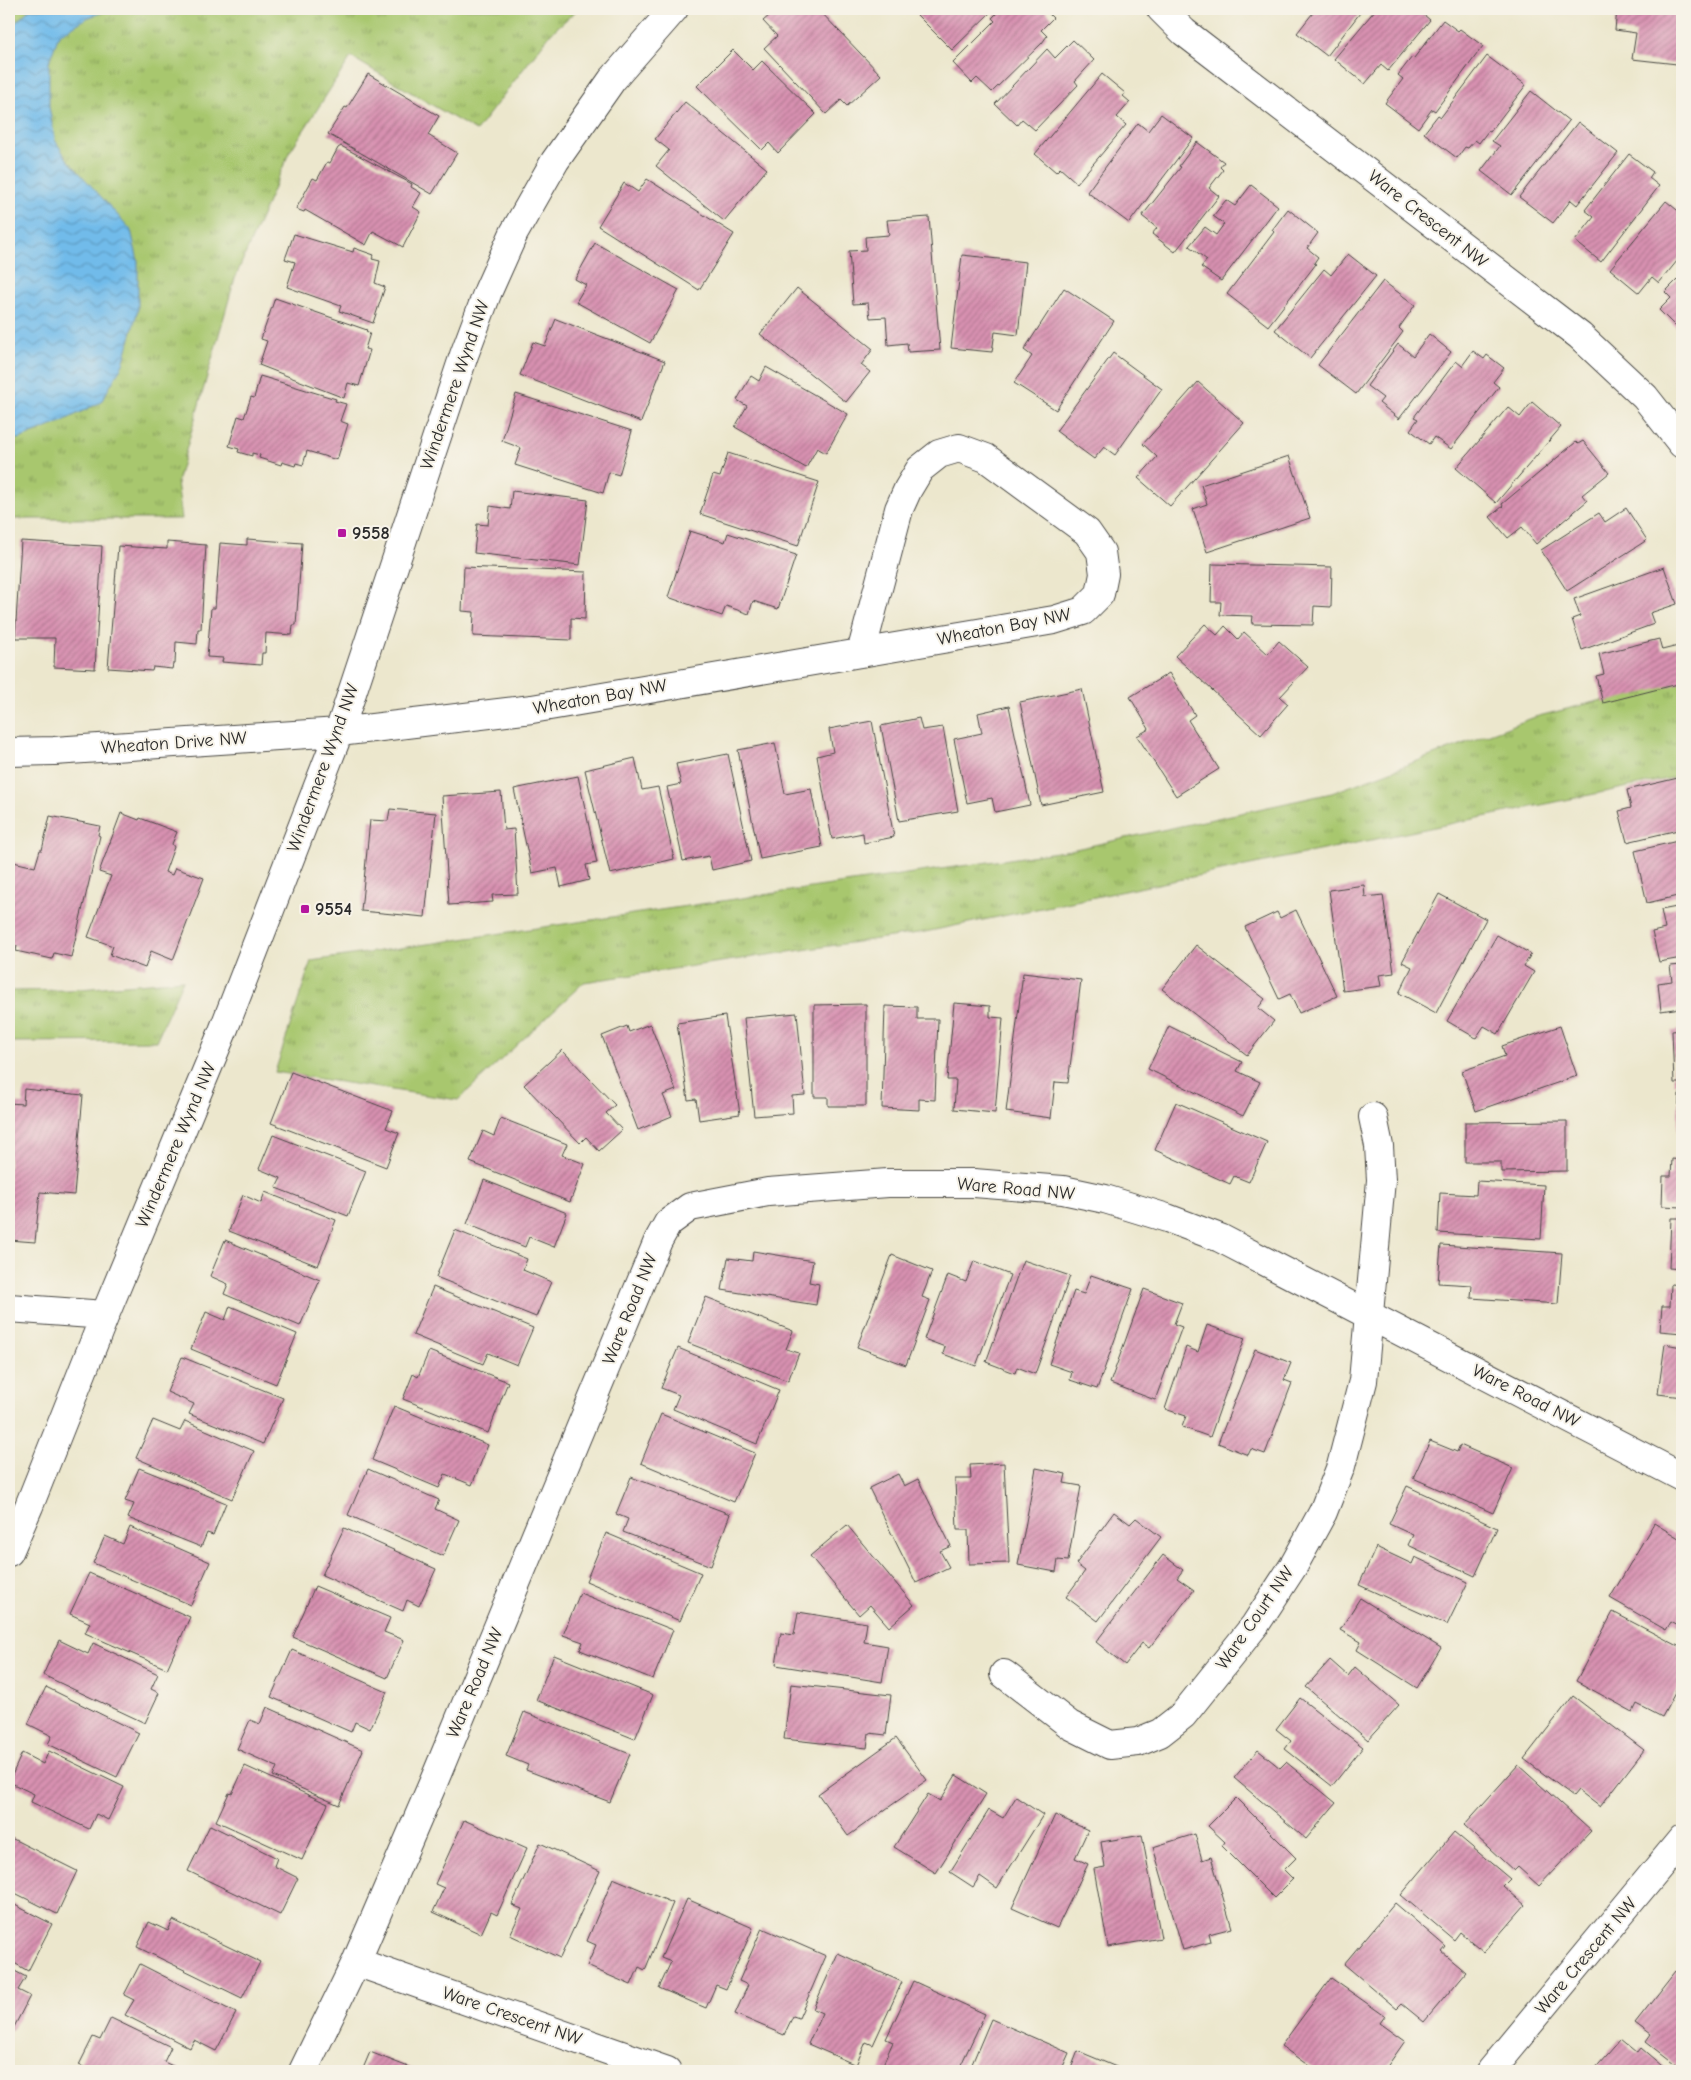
<svg xmlns="http://www.w3.org/2000/svg" width="1691" height="2080" viewBox="0 0 1691 2080" font-family="'Comic Neue',sans-serif">
  <style>
    .park { fill: url(#park-tufts); stroke: #6a794c }
    .water { fill: url(#water-waves); stroke: #4e738a }
    .building { fill: url(#building-hatch) }
    .lines { fill: none; stroke-linecap: round; stroke-linejoin: round }
    .minor-casing { stroke: #484743; stroke-width: 30 }
    .minor { stroke: #fff; stroke-width: 28 }
    .poi-dot { fill: #b5179e; stroke: #f7f3e8; stroke-width: 2 }
    .labels { text-anchor: middle; dominant-baseline: central; stroke-width: 4; stroke-linejoin: round; paint-order: stroke }
    .street-label { font-size: 18px; fill: #2b2b2b; stroke: #f7f3e8 }
    .poi-label { font-size: 18px; font-weight: bold; fill: #2b2b2b; stroke: #f7f3e8; text-anchor: start }
  </style>
  <defs>
    <pattern id="park-tufts" width="24" height="20" patternUnits="userSpaceOnUse" patternTransform="scale(1.25)"><rect width="24" height="20" fill="#a8c76e"/><path d="M3 7l-1-3M5 7V3M7 7l1-3M15 17l-1-3M17 17v-4M19 17l1-3" fill="none" stroke="#89a25b"/></pattern>
    <pattern id="water-waves" width="16" height="10" patternUnits="userSpaceOnUse" patternTransform="scale(1.25)"><rect width="16" height="10" fill="#71bbea"/><path d="M0 5q4-4 8 0t8 0" fill="none" stroke="#5d98be"/></pattern>
    <pattern id="building-hatch" width="6" height="6" patternUnits="userSpaceOnUse" patternTransform="scale(1.25)"><rect width="6" height="6" fill="#d891b1"/><path d="M-1 1l2-2M0 6l6-6M5 7l2-2" fill="none" stroke="#af7790"/></pattern>
  </defs>
  <rect width="100%" height="100%" fill="#f7f3e8"/>
  <filter id="ink" filterUnits="userSpaceOnUse"><feTurbulence type="fractalNoise" baseFrequency=".02" numOctaves="2"/><feDisplacementMap in="SourceGraphic" scale="10" xChannelSelector="R" yChannelSelector="G"/><feConvolveMatrix kernelMatrix="1 2 1 2 8 2 1 2 1" color-interpolation-filters="sRGB"/></filter>
  <filter id="wash" filterUnits="userSpaceOnUse"><feTurbulence type="fractalNoise" baseFrequency=".0096" numOctaves="4" result="noise"/><feDisplacementMap in="SourceGraphic" scale="20" xChannelSelector="R" yChannelSelector="G"/><feGaussianBlur stdDeviation="1.12" result="paint"/><feColorMatrix in="noise" values="0 0 0 0 0 0 0 0 0 0 0 0 0 0 0 0 0 1.4 0 .05"/><feComposite in="paint" operator="in"/></filter>
  <g filter="url(#wash)">
    <rect width="100%" height="100%" fill="#ece7cd"/>
    <path class="park" d="M9 9H578L551 33 476 131 351 57 289 153 235 278 177 482 182 519H9Z
      M1682 680V776L925 932 584 982 458 1100 275 1072 311 961 1071 850 1332 793 1535 717Z
      M183 980 156 1041 9 1042V991L69 990Z"/>
    <path class="water" d="M30 9H112L87 18 59 35 49 62V106L55 140 67 159 131 230 138 261V309L123 364 101 402 59 423 19 439H9V38L12 26Z"/>
    <g id="blocks">
      <path class="building" d="M777 9H818L881 75 847 106 841 100 826 114 764 48 777 36 763 21Z
        M923 9H994L952 50 917 15Z
        M1001 9H1044L1053 18 1041 30 1047 36 1042 43 992 92 977 78 972 83 953 63 995 21 992 18Z
        M1316 9H1363L1327 56 1297 33Z
        M1376 9H1417L1430 20 1388 71 1381 65 1365 84 1334 59Z
        M1617 9H1682L1677 64 1632 59 1636 33 1615 30Z
        M1443 20 1458 31 1460 29 1483 46 1435 111 1432 109 1418 128 1385 103 1403 79 1398 75 1412 57 1414 58Z
        M1073 40 1094 60 1075 81 1078 85 1035 130 1022 119 1017 125 995 104 1047 49 1055 58Z
        M733 50 753 70 762 61 816 114 778 153 769 143 762 150 697 86Z
        M1487 56 1526 85 1490 132 1488 131 1479 143 1475 140 1468 148 1465 147 1457 158 1424 133 1438 115 1441 117Z
        M368 74 439 116 428 135 457 153 432 194 328 134 345 107 347 108Z
        M1102 74 1125 93 1123 96 1130 102 1117 117 1126 125 1077 183 1060 168 1056 172 1035 154Z
        M1531 91 1569 121 1512 195 1481 171 1500 146 1492 141Z
        M685 102 767 169 724 221 656 166 669 150 655 139Z
        M1161 114 1193 138 1129 223 1087 192 1138 123 1148 131Z
        M1578 122 1618 153 1577 205 1571 200 1553 223 1519 197Z
        M1197 142 1224 162 1220 167 1223 170 1209 188 1219 196 1175 252 1152 234 1157 228 1142 216 1181 167 1179 166Z
        M341 146 412 184 411 187 421 193 413 207 421 212 403 247 373 231 366 245 305 210 304 212 296 209 313 178 317 180 327 162 330 163 338 148Z
        M1629 154 1653 172 1649 178 1659 186 1601 262 1575 241 1594 217 1585 210Z
        M647 179 734 234 699 290 598 226 624 183 638 192Z
        M1251 185 1278 206 1221 281 1201 267 1207 260 1189 246 1205 227 1216 235 1224 224 1213 216 1226 200 1235 206Z
        M1666 201 1682 214V255L1659 283 1652 277 1639 293 1610 269Z
        M1288 209 1318 233 1307 248 1318 257 1314 263 1316 264 1268 326 1227 294 1274 232 1272 230Z
        M929 217 940 350 908 352 907 343 888 345 886 317 870 318 868 303 853 304 849 251 866 250 865 237 889 235 887 220Z
        M294 234 353 252 354 248 374 255 372 259 380 261 375 283 385 287 373 323 339 311 341 306 287 287 295 262 285 259Z
        M595 243 679 290 650 343 576 302 586 285 575 279Z
        M1348 254 1376 276 1310 358 1275 330 1324 269 1331 275Z
        M962 255 1026 262 1018 335 995 332 992 352 951 348Z
        M1682 275V333L1659 310 1671 298 1665 292Z
        M1383 281 1415 305 1399 328 1403 332 1356 394 1318 365Z
        M797 288 873 349 861 365 870 372 846 402 760 334Z
        M1064 288 1114 321 1056 410 1014 383 1032 356 1024 350Z
        M275 298 367 330 366 331 370 333 365 349 370 350 359 386 348 383 344 398 259 365 267 341 261 339Z
        M556 319 665 361 641 422 520 375 533 342 545 346Z
        M1429 334 1451 352 1399 419 1379 403 1383 398 1367 386 1398 344 1413 356Z
        M1473 351 1484 359 1487 355 1504 368 1493 382 1499 387 1451 449 1434 437 1429 444 1410 430 1418 419 1414 417 1456 361 1462 366Z
        M1113 353 1162 389 1115 455 1104 447 1094 459 1056 431Z
        M766 367 848 414 826 453 817 448 806 468 735 427 747 406 737 400 751 376 759 381Z
        M260 376 336 399 335 401 346 404 340 421 348 424 337 460 307 451 303 465 296 463 295 466 282 462 281 465 259 458 260 455 252 453V456L238 452 239 449 229 446 238 416 244 418 251 397 254 398Z
        M1198 382 1244 423 1170 506 1138 478 1157 457 1143 444Z
        M516 394 632 431 619 475 609 472 603 493 515 465 521 448 502 441Z
        M1532 402 1561 427 1496 503 1456 468 1508 407 1520 417Z
        M1583 441 1609 473 1582 495 1587 501 1536 544 1522 527 1508 538 1490 517 1503 506 1502 504 1576 442 1578 444Z
        M728 453 819 482 798 546 700 514 713 475 720 477Z
        M1289 456 1310 518 1207 552 1193 509 1207 504 1201 485Z
        M512 491 588 500 580 565 474 553 477 524 488 525 490 506 510 509Z
        M1626 508 1647 540 1567 591 1541 550 1599 513 1605 522Z
        M690 531 725 542 728 533 796 555 778 609 753 601 749 614 726 606 722 616 668 597Z
        M247 539 302 543 296 625H293L292 635 266 633 265 653H262L261 665 222 662 223 658 207 657 211 608H215L220 543 247 545Z
        M21 541 102 546 95 669 54 667 55 638H15Z
        M167 542 206 545 201 629H198L197 644 176 642 175 664H173L172 669 153 667 152 671 108 668 118 546 167 549Z
        M1212 564 1332 567 1331 607 1314 606 1313 625 1252 624 1253 616 1220 615 1221 602H1211Z
        M464 567 586 572 585 619 571 618V640L473 636 474 612 462 611Z
        M1664 567 1677 604 1650 613 1654 624 1582 650 1572 619 1580 616 1574 599Z
        M1205 624 1217 635 1225 626 1238 639 1244 632 1268 654 1279 641 1308 667 1280 697 1288 704 1261 735 1175 656Z
        M1659 639 1662 650 1682 645V683L1603 703 1596 676 1604 674 1599 654Z
        M1169 673 1195 715 1188 720 1219 769 1176 796 1137 736 1149 729 1130 697Z
        M1082 689 1104 792 1041 805 1020 702Z
        M1009 706 1030 805 995 812 992 798 967 803 954 739 982 733 978 713Z
        M919 718 922 730 943 727 958 811 899 821 881 726Z
        M872 721 894 837 864 843 863 833 832 839 817 756 833 752 829 729Z
        M775 743 785 794 811 789 822 847 760 859 738 750Z
        M728 754 751 861 712 870 709 856 683 861 667 787 681 784 676 764Z
        M635 758 642 790 658 787 674 859 610 874 585 770Z
        M578 776 597 863 586 865 589 880 561 887 557 868 532 873 514 789Z
        M1678 778 1680 785H1682V829L1627 842 1619 811 1631 808 1627 790Z
        M501 792 504 830 514 829 518 894 492 895 493 902 449 905 442 796Z
        M390 809 436 813 425 917 361 911 370 820 388 821Z
        M121 813 139 820 140 818 177 832 172 844 174 847 165 872 172 875 175 868 204 878 173 960 151 951 145 968 110 955 113 946 88 937 111 876 99 872Z
        M50 816 100 826 98 835 100 836 71 957 54 953 52 959 16 951 17 946 9 944V861L35 867 40 850H42Z
        M1682 840V895L1647 903 1635 851Z
        M1364 885 1365 897 1383 895 1394 973 1379 975 1381 986 1343 991 1329 890Z
        M1439 894 1486 919 1436 1013 1399 993 1412 967 1402 962Z
        M1682 906V958L1659 962 1652 932 1665 929 1661 910Z
        M1296 910 1337 996 1299 1013 1290 994 1279 999 1245 927 1277 912 1280 918Z
        M1497 935 1531 954 1524 966 1534 972 1498 1034 1484 1026 1476 1038 1447 1021Z
        M1196 945 1265 999 1258 1008 1274 1021 1247 1055 1162 989Z
        M1682 965V1013L1680 1008 1661 1011 1658 983 1672 981 1670 966Z
        M1023 973 1081 980 1068 1083 1055 1082 1051 1118 1006 1112Z
        M954 1003 990 1006V1017L1003 1018 995 1113 954 1109 956 1080H947Z
        M866 1004V1106H828V1097H814V1005Z
        M885 1006 917 1007V1019H938L935 1100 919 1099V1110L882 1108Z
        M797 1013 805 1095 792 1096 793 1113 754 1116 744 1018Z
        M725 1016 740 1114 699 1120 696 1099 688 1100 677 1023Z
        M650 1024 676 1090 663 1095 672 1116 638 1130 602 1036 627 1026 629 1032Z
        M1169 1026 1242 1062 1237 1071 1260 1082 1243 1116 1148 1069Z
        M1560 1026 1577 1076 1476 1111 1462 1071 1505 1056 1502 1046Z
        M1682 1030V1083H1674L1672 1031Z
        M562 1050 615 1105 606 1113 622 1130 599 1151 586 1137 580 1143 524 1085Z
        M291 1072 393 1111 386 1128 399 1133 386 1167 271 1123Z
        M24 1089 83 1095 74 1195 40 1192 35 1242 9 1240V1103L23 1104Z
        M1679 1094H1682V1144H1677Z
        M1176 1102 1267 1142 1249 1182 1234 1176 1230 1184 1155 1150Z
        M501 1118 567 1144 562 1155 585 1164 570 1202 470 1162 483 1131 494 1136Z
        M1567 1121V1171L1501 1172V1162H1465V1122Z
        M273 1135 366 1171 348 1216 276 1188 281 1178 259 1169Z
        M1672 1159 1682 1160V1207L1662 1206 1663 1176H1671Z
        M484 1180 567 1213 554 1247 529 1237 525 1247 467 1224Z
        M1477 1181 1544 1185 1541 1239 1438 1233 1440 1193 1476 1195Z
        M265 1192 336 1220 318 1266 229 1231 243 1195 261 1203Z
        M1671 1218H1682V1269L1669 1268Z
        M455 1230 527 1259 523 1270 551 1282 536 1317 436 1277Z
        M225 1240 320 1280 300 1326 224 1294 228 1284 210 1276Z
        M1441 1245 1562 1253 1558 1304 1471 1298 1472 1285 1438 1283Z
        M753 1251 813 1261 809 1282 819 1284 816 1305 722 1290 728 1258 752 1261Z
        M892 1255 932 1271 922 1297 930 1300 906 1365 857 1347Z
        M1023 1260 1070 1276 1035 1374 1017 1367 1015 1373 986 1362Z
        M974 1261 1010 1275 976 1366 943 1354 945 1347 924 1339 948 1275 966 1282Z
        M1091 1275 1133 1289 1097 1389 1070 1380 1072 1372 1049 1364 1074 1291 1084 1294Z
        M1671 1284 1682 1285V1333L1660 1331 1662 1306H1670Z
        M433 1287 533 1328 517 1365 488 1353 483 1364 413 1335Z
        M1144 1289 1182 1303 1174 1324 1182 1327 1155 1400 1110 1383Z
        M706 1297 793 1331 786 1349 799 1353 788 1381 688 1343Z
        M230 1306 297 1334 276 1384 191 1349 206 1312 225 1320Z
        M1207 1325 1245 1338 1210 1437 1182 1427 1186 1416 1165 1409 1186 1347 1198 1352Z
        M1665 1344 1682 1347V1397L1658 1394Z
        M678 1348 779 1390 757 1444 673 1409 679 1395 661 1388Z
        M1255 1349 1291 1363 1284 1380 1292 1383 1265 1454 1251 1449 1248 1455 1218 1443Z
        M429 1351 508 1382 488 1433 403 1399 413 1374 418 1377Z
        M182 1357 283 1398 263 1444 189 1414 194 1404 167 1392Z
        M394 1406 488 1445 472 1485 445 1474 439 1488 372 1460Z
        M661 1414 755 1453 734 1502 641 1463Z
        M153 1420 180 1431 185 1421 254 1451 232 1499 136 1458Z
        M1430 1441 1457 1452 1460 1445 1513 1468 1493 1513 1413 1478Z
        M1004 1463 1009 1563 969 1564 968 1530H957L955 1479H971L970 1465Z
        M139 1468 226 1503 213 1535 207 1533 201 1547 128 1518 134 1504 125 1501Z
        M1036 1468 1066 1474 1064 1483 1081 1486 1068 1561 1058 1560 1056 1572 1018 1565Z
        M368 1469 439 1500 435 1509 459 1520 443 1556 348 1515Z
        M898 1474 904 1486 918 1479 951 1546 940 1551 949 1567 916 1583 869 1488Z
        M631 1477 730 1514 711 1566 623 1532 628 1519 616 1514Z
        M1407 1486 1497 1528 1475 1576 1408 1545 1413 1535 1389 1524Z
        M1114 1512 1130 1524 1136 1518 1161 1537 1098 1621 1066 1597 1085 1571 1076 1564Z
        M1654 1523 1682 1540V1628L1671 1622 1666 1630 1610 1598Z
        M847 1525 914 1605 889 1627 870 1605 859 1615 810 1556Z
        M130 1527 210 1562 191 1605 93 1563 105 1536 123 1544Z
        M344 1528 436 1569 419 1606 407 1600 403 1611 322 1575Z
        M606 1533 701 1573 680 1621 586 1581Z
        M1376 1547 1412 1564 1415 1557 1468 1582 1447 1625 1359 1585Z
        M1163 1555 1183 1570 1177 1578 1194 1590 1149 1648 1142 1643 1125 1665 1096 1642Z
        M89 1573 190 1617 167 1669 85 1633 90 1623 70 1614Z
        M315 1586 390 1618 384 1632 404 1640 387 1678 293 1637Z
        M580 1593 673 1630 653 1679 580 1650 583 1642 563 1635Z
        M1360 1598 1441 1648 1417 1688 1357 1650 1361 1642 1340 1630Z
        M798 1612 867 1623 864 1642 888 1646 882 1682 776 1665 781 1633 794 1635Z
        M1613 1612 1682 1648V1680L1662 1717 1637 1704 1633 1712 1576 1681Z
        M59 1640 88 1654 93 1643 158 1674 151 1689 159 1693 145 1723 43 1675Z
        M292 1650 387 1692 370 1729 355 1722 351 1732 271 1697Z
        M554 1655 653 1695 635 1739 536 1700Z
        M1330 1660 1348 1676 1355 1667 1399 1705 1368 1740 1306 1687Z
        M791 1684 891 1695 886 1735 869 1733 867 1748 784 1739Z
        M46 1687 139 1733 117 1777 48 1744 52 1736 28 1724Z
        M1573 1696 1644 1750 1600 1807 1578 1790 1573 1796 1524 1759Z
        M1300 1698 1363 1747 1332 1786 1285 1749 1291 1741 1276 1729Z
        M267 1707 363 1750 339 1805 273 1776 277 1767 237 1749 250 1720 260 1724Z
        M524 1712 630 1754 610 1802 526 1770 528 1765 506 1756Z
        M896 1738 927 1780 848 1836 818 1794Z
        M1258 1750 1280 1768 1286 1762 1336 1803 1306 1839 1234 1778Z
        M49 1751 124 1787 108 1820 96 1814 89 1829 31 1802 34 1794 9 1782 22 1753 43 1764Z
        M1518 1765 1591 1831 1539 1886 1518 1867 1514 1871 1464 1825Z
        M245 1766 328 1804 302 1860 216 1821 229 1793 232 1794Z
        M956 1775 986 1794 936 1873 894 1847 928 1794 940 1801Z
        M1016 1797 1043 1815 997 1888 980 1876 973 1887 950 1872 989 1810 1003 1818Z
        M1236 1798 1296 1858 1284 1870 1293 1879 1274 1898 1222 1846 1225 1842 1208 1826Z
        M1055 1815 1088 1830 1075 1858 1088 1864 1057 1928 1012 1908Z
        M464 1820 527 1848 497 1915 491 1912 481 1934 433 1912 444 1888 435 1884Z
        M210 1825 277 1858 274 1866 298 1878 280 1915 188 1871Z
        M1454 1832 1510 1879 1503 1886 1525 1905 1484 1952 1460 1932 1454 1940 1401 1895Z
        M1195 1834 1202 1860 1211 1857 1232 1928 1209 1934 1211 1942 1183 1950 1153 1847Z
        M1142 1835 1161 1938 1108 1947 1094 1869 1105 1867 1101 1842Z
        M9 1837 77 1871 57 1914 9 1890Z
        M540 1843 600 1871 560 1958 510 1935 522 1909 512 1905Z
        M613 1878 673 1903 645 1970 639 1967 631 1985 587 1966 596 1945 587 1941Z
        M687 1899 753 1928 726 1989 716 1985 706 2008 659 1988 671 1962 661 1958Z
        M9 1902 52 1924 28 1971 9 1960Z
        M1395 1903 1446 1947 1442 1952 1466 1972 1424 2022 1402 2004 1397 2009 1344 1964Z
        M173 1920 260 1962 242 1998 137 1947 149 1922 168 1931Z
        M762 1928 826 1956 799 2018 793 2016 784 2035 735 2014 748 1985 739 1981Z
        M838 1953 902 1982 873 2045 866 2042 856 2065 808 2044 822 2013 813 2009Z
        M140 1964 236 2013 216 2051 194 2040 190 2048 125 2015 134 2000 124 1995Z
        M9 1968 26 1977 18 1990 30 1996 12 2031 9 2029Z
        M1676 1971 1682 1975V2070L1646 2042 1651 2035 1635 2023Z
        M1331 1978 1385 2016 1380 2023 1405 2041 1384 2071H1316L1281 2046Z
        M913 1981 985 2014 958 2071H880L893 2042 886 2039Z
        M111 2018 171 2047 164 2062 184 2071H92L79 2065 93 2037 100 2040Z
        M991 2019 1069 2053 1061 2071H969Z
        M1620 2039 1637 2053 1641 2048 1668 2071H1592Z
        M1078 2051 1126 2071H1070Z
        M370 2052 416 2070 415 2071H362Z"/>
    </g>
  </g>
  <g filter="url(#ink)">
    <use href="#blocks" fill-opacity="0" stroke="#484743" stroke-width="1"/>
    <g class="lines">
      <g class="minor-casing">
        <path id="minor" d="M1161 9 1184 32 1580 336 1645 397 1682 444
          M9 752 54 751 339 732 532 709 1054 620 1083 611 1100 594 1104 574 1101 552 1087 532 986 458 959 448 939 454 920 469 908 489 899 509 861 653
          M9 1308 105 1315
          M9 1552 29 1506 105 1315 223 1031 339 732 464 355 488 291 514 233 555 161 612 80 674 9
          M1004 1674 1070 1725 1110 1745 1138 1742 1160 1733 1183 1715 1255 1625 1294 1565 1323 1512 1341 1466 1363 1381 1381 1180 1379 1146 1373 1117
          M356 1962 667 2071
          M303 2071 356 1962 434 1781 658 1241 668 1223 690 1207 768 1192 888 1183H974L1063 1190 1105 1199 1167 1218 1220 1238 1682 1477
          M1490 2071 1682 1839"/>
      </g>
      <use href="#minor" class="minor"/>
    </g>
  </g>
  <g class="poi-dot">
    <rect x="337" y="528" width="10" height="10" rx="2.5"/>
    <rect x="300" y="904" width="10" height="10" rx="2.5"/>
  </g>
  <g class="labels">
    <g class="street-label">
      <text transform="translate(1428 219) rotate(38)">Ware Crescent NW</text>
      <text transform="translate(455 385) rotate(-71)">Windermere Wynd NW</text>
      <text transform="translate(1004 627) rotate(-11)">Wheaton Bay NW</text>
      <text transform="translate(600 697) rotate(-10)">Wheaton Bay NW</text>
      <text transform="translate(174 743) rotate(-4)">Wheaton Drive NW</text>
      <text transform="translate(323 768) rotate(-70)">Windermere Wynd NW</text>
      <text transform="translate(176 1145) rotate(-67)">Windermere Wynd NW</text>
      <text transform="translate(1016 1189) rotate(5)">Ware Road NW</text>
      <text transform="translate(630 1309) rotate(-68)">Ware Road NW</text>
      <text transform="translate(1526 1396) rotate(27)">Ware Road NW</text>
      <text transform="translate(1255 1618) rotate(-55)">Ware Court NW</text>
      <text transform="translate(475 1683) rotate(-67)">Ware Road NW</text>
      <text transform="translate(1586 1956) rotate(-50)">Ware Crescent NW</text>
      <text transform="translate(512 2016) rotate(19)">Ware Crescent NW</text>
    </g>
    <g class="poi-label">
      <text x="352" y="533">9558</text>
      <text x="315" y="909">9554</text>
    </g>
  </g>
  <rect width="1691" height="2080" fill="none" stroke="#f7f3e8" stroke-width="30"/>
</svg>
